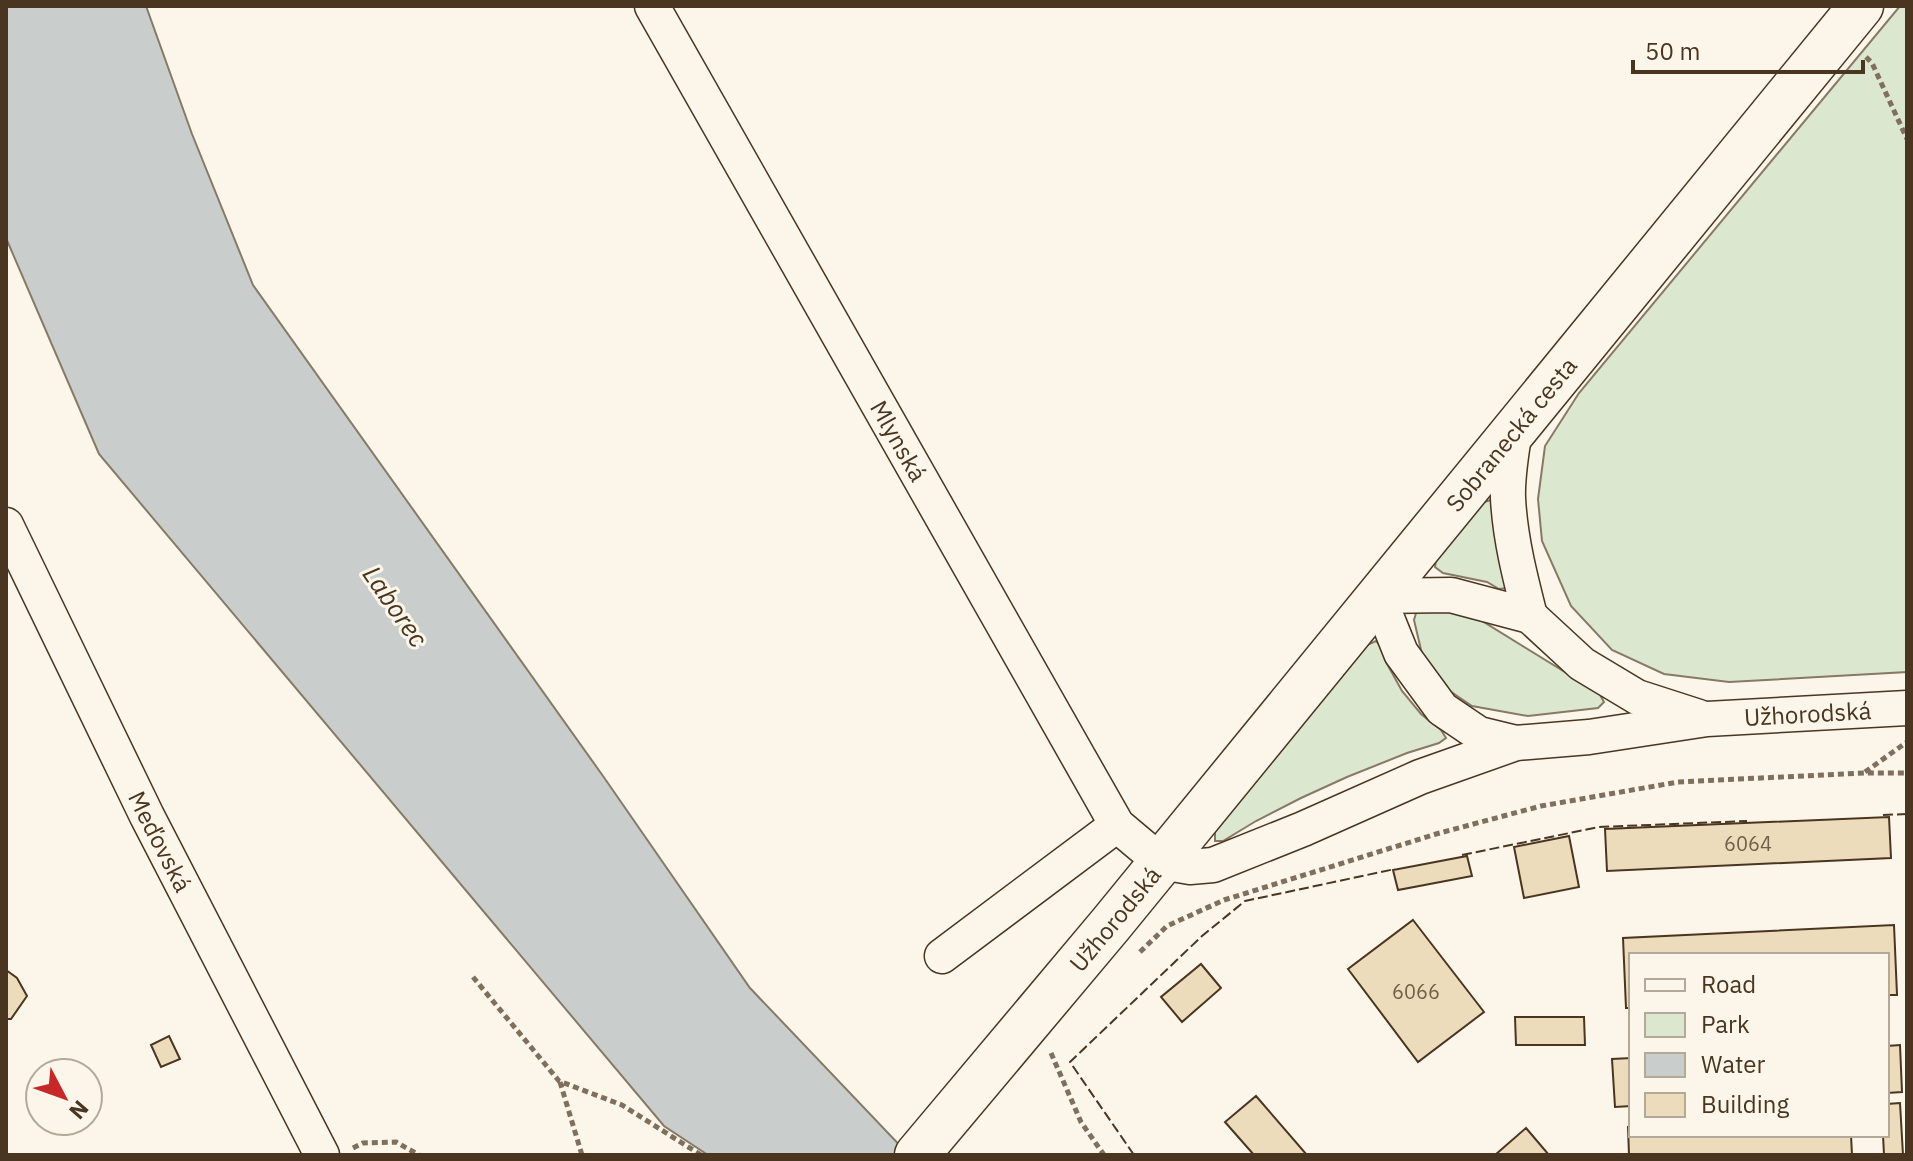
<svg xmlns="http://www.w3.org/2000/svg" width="1913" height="1161" viewBox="0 0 1913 1161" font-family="'IBM Plex Sans',sans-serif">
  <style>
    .green { fill: #dce7d0; stroke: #887966; stroke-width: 2 }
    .water { fill: #c9cecd; stroke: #887966; stroke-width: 2 }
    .building { fill: #ecdcbc; stroke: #4a3520; stroke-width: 2 }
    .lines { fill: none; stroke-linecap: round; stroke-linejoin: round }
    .minor-casing { stroke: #4a3520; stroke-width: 37 }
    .major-casing { stroke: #4a3520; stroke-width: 47 }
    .path { stroke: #7f6f5c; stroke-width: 5; stroke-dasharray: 6 4; stroke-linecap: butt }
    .minor { stroke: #fbf6e9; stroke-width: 34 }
    .major { stroke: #fbf6e9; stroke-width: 44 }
    .fence { stroke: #4a3520; stroke-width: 2; stroke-dasharray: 10 4; stroke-linecap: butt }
    .labels { text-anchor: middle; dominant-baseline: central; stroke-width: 6; stroke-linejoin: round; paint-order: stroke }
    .number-label { font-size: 20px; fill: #725f47 }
    .street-label { font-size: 24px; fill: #4a3520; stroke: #fbf6e9 }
    .water-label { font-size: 26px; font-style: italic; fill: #4a3520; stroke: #fbf6e9 }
  </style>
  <rect width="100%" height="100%" fill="#fbf6e9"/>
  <path class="green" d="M1900 6H1907V672L1729 682 1664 674 1612 650 1571 606 1542 541 1538 499 1545 446 1579 393Z
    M1491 500 1495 506 1507 588 1499 589 1487 582 1443 573 1435 567 1436 560 1484 502Z
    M1428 608 1461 613 1482 621 1599 693 1604 702 1598 708 1528 716 1472 706 1444 687 1422 654 1414 620 1416 613Z
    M1376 641 1381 646 1386 662 1402 691 1421 714 1441 730 1446 738 1439 743 1407 753 1347 777 1301 798 1256 821 1223 841H1215V832L1367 645Z"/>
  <path class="water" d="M6 6H146L192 134 253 285 603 776 750 988 909 1155H708L664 1126 99 454 6 238Z"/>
  <path class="building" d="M1889 817 1891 858 1607 871 1605 829Z
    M1569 836 1579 887 1524 898 1514 847Z
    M1467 856 1472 876 1398 890 1393 870Z
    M1413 920 1484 1012 1418 1062 1348 969Z
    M1894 925 1897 995H1887V955H1631V1008H1626L1623 938Z
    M1201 964 1221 988 1182 1022 1161 997Z
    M6 970 17 978 27 996 11 1019H6Z
    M1515 1017H1584L1585 1045H1516Z
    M169 1036 180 1059 161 1067 151 1045Z
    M1900 1045 1902 1092 1887 1093V1046Z
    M1631 1058V1106L1615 1107 1612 1059Z
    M35 1089H40V1120L35 1119Z
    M1256 1096 1307 1155H1254L1225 1122Z
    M1900 1103 1903 1155H1884L1883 1135H1887V1104Z
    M1628 1127H1631V1135H1851L1852 1155H1629Z
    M1526 1128 1549 1155H1495Z"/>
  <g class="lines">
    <g class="minor-casing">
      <g id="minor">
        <path id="s1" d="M652 6 1117 825 1161 862 1190 867 1213 865 1303 829 1420 777 1516 743 1589 737 1707 719 1907 708"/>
        <path d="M1515 428C1512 451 1507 475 1508 498 1510 538 1520 577 1530 616"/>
        <path id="s2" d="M6 525 147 816 322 1155"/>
        <path d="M1516 743 1479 734 1442 709 1401 653 1378 596 1451 595 1530 616 1582 664 1637 697 1699 717"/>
        <path d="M942 956 1117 825"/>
      </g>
    </g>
    <g class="major-casing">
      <g id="major">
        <path id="s3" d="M917 1155 1111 924 1861 6"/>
      </g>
    </g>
    <path class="path" d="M1866 57 1872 63 1907 139
      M1865 772 1907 742
      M1140 952 1167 926 1224 900 1436 834 1541 806 1678 782 1864 773H1907
      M473 977 559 1081 622 1105 701 1155
      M1051 1053 1081 1122 1104 1155
      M560 1082 582 1155
      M353 1148 363 1143 396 1142 419 1155"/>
    <use href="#minor" class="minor"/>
    <use href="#major" class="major"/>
    <path class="fence" d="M1883 815 1907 814
      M1462 855 1599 827 1747 821
      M1134 1155 1070 1062 1202 936 1245 901 1395 869"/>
  </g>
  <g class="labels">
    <g class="number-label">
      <text x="1748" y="843">6064</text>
      <text x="1416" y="991">6066</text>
    </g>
    <g class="street-label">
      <text stroke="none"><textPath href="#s3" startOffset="934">Sobranecká cesta</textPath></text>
      <text stroke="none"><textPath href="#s1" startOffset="500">Mlynská</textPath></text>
      <text stroke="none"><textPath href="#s1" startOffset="1672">Užhorodská</textPath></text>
      <text stroke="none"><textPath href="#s2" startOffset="352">Meďovská</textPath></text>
      <text stroke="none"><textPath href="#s3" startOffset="308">Užhorodská</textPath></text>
    </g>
    <g class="water-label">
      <text transform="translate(396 606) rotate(55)">Laborec</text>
    </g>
  </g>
  <rect width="1913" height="1161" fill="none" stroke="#4a3520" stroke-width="16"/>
  <rect x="1629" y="953" width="260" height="184" fill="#fbf6e9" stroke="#b4a999" stroke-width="2"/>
  <rect x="1645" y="979" width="40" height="12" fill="#fbf6e9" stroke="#b4a999" stroke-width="2"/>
  <text x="1701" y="993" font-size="24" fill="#4a3520">Road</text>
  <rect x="1645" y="1013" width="40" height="24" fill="#dce7d0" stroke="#b4a999" stroke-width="2"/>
  <text x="1701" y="1033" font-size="24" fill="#4a3520">Park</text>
  <rect x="1645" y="1053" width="40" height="24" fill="#c9cecd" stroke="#b4a999" stroke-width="2"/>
  <text x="1701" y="1073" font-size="24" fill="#4a3520">Water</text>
  <rect x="1645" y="1093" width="40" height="24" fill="#ecdcbc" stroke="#b4a999" stroke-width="2"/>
  <text x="1701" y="1113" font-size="24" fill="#4a3520">Building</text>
  <g transform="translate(64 1097) rotate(131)"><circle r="38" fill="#fbf6e9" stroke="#b4a999" stroke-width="2"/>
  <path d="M0-6L14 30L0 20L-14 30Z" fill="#c62828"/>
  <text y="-12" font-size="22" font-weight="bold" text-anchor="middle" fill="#4a3520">N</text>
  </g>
  <path d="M1633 60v12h230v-12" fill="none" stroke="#4a3520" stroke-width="4"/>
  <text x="1645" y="60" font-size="24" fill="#4a3520" stroke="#fbf6e9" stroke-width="6" paint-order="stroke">50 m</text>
</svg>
